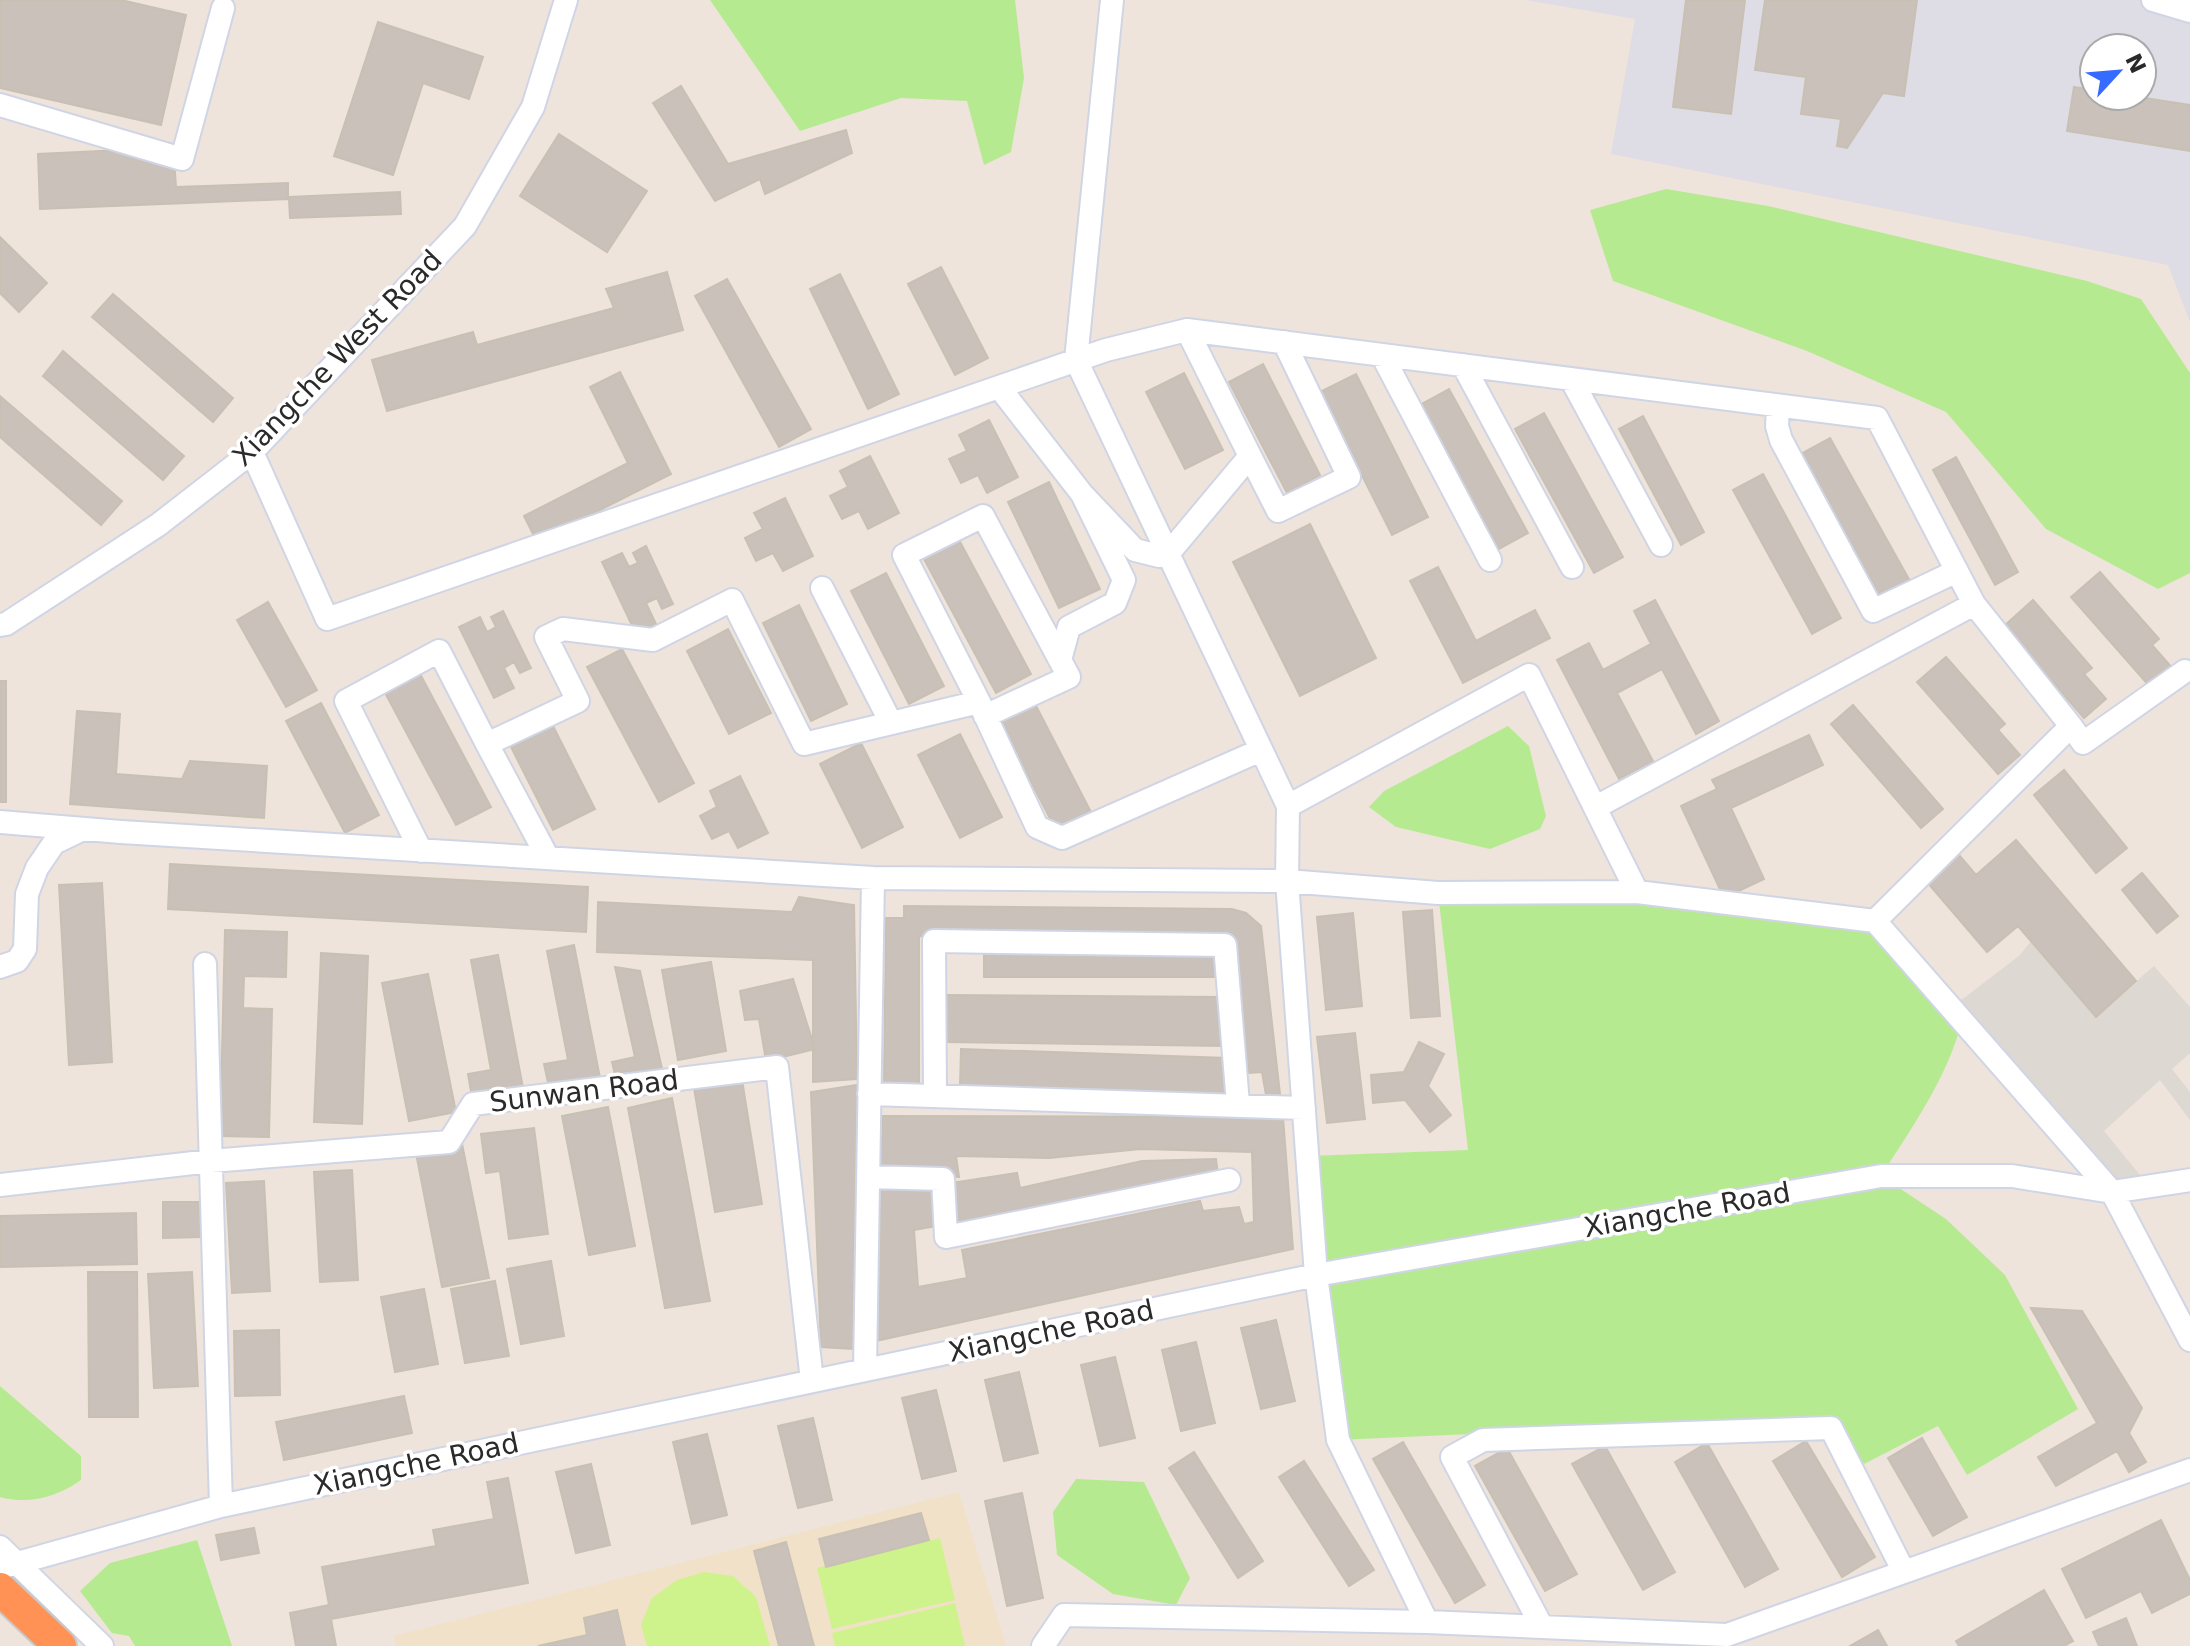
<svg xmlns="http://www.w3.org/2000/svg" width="2190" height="1646" viewBox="0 0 2190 1646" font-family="'DejaVu Sans',sans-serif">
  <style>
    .industrial { fill: #dedce5; fill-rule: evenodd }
    .education { fill: #f1e1c8 }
    .green { fill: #b6ea91 }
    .pitch { fill: #cff38c }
    .plaza { fill: #ddd8d2 }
    .building { fill: #c9c1ba; stroke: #c9c0b4; stroke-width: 2 }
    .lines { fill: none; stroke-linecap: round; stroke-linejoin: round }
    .minor-casing { stroke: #d0d5e5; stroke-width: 26 }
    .highway-casing { stroke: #c8c8c8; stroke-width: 36 }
    .minor { stroke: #fff; stroke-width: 22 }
    .highway { stroke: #ff9254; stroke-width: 32 }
    .labels { text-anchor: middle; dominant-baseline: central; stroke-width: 7; stroke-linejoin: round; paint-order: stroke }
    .street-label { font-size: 28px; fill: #2a2a2a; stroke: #fff }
  </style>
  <rect width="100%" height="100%" fill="#eee4db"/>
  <path class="industrial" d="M1526 0H2190V322L2168 265 1611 154 1635 19ZM2094 48H2142V96H2094Z"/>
  <path class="education" d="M959 1492 1006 1646H396L394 1636Z"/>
  <path class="green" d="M710 0H1015L1024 78 1011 152 984 165 967 101 901 98 800 131Z
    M1666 189 1768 206 2087 281 2141 299 2190 373V573L2158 589 2046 529 1946 412 1807 351 1613 281 1590 210Z
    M1508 726 1529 746 1546 816 1540 829 1490 849 1396 827 1369 807 1384 791Z
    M1637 892 1875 921 1962 1021C1947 1078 1913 1126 1881 1176L1946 1219 2005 1275 2078 1409 1967 1475 1938 1426 1864 1464 1831 1418 1338 1440 1308 1156 1468 1150 1438 893Z
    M0 1386 81 1456V1480C57 1497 29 1505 0 1497Z
    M1076 1479 1144 1482 1190 1578 1176 1605 1113 1594 1057 1555 1053 1512Z
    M197 1540 232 1646H135L129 1636 112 1633 80 1591 110 1563Z"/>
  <path class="pitch" d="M940 1538 955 1600 832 1629 817 1568Z
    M704 1572 733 1576 756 1597 770 1646H647L641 1625 652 1598 677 1580Z
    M955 1603 965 1646H835L832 1633Z"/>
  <path class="plaza" d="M2031 941 2096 1016 2154 966 2190 1007V1053L2172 1069 2190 1092V1120L2160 1080 2104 1131 2149 1186 2112 1192 1951 1008 2020 955Z"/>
  <path class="building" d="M0 0H121L186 15 161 125 0 88Z
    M1686 0H1745L1731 114 1673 107Z
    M1765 0H1917L1904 96 1883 93 1847 148 1837 146 1841 119 1801 114 1806 77 1755 70Z
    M378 22 483 57 469 99 423 83 393 175 334 156Z
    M681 86 728 164 846 130 852 153 765 194 760 179 715 201 653 103Z
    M2074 87 2094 90V96H2132L2190 105V151L2067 131Z
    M559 134 647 191 607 252 520 196Z
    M142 149 143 159 174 158 176 187 288 183V197L400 192 401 214 290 218 289 199 40 209 38 154Z
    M0 237 47 283 19 312 0 293Z
    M941 267 988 358 955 375 908 284Z
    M667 272 683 330 387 411 372 360 473 332 477 345 614 308 606 289Z
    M840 274 899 394 868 409 810 289Z
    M727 279 811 429 779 447 695 296Z
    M113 294 233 398 213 422 92 317Z
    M63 351 184 456 163 480 43 376Z
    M1263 364 1320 475 1287 493 1229 382Z
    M620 372 671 474 537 542 524 516 628 463 590 387Z
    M1184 373 1223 450 1185 469 1146 392Z
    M1356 374 1428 517 1392 535 1320 392Z
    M1449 389 1528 533 1499 549 1420 405Z
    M1 397 122 501 101 525 0 437Z
    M1544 413 1623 557 1594 573 1515 429Z
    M1643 416 1704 532 1681 545 1619 429Z
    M989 420 1018 477 987 493 978 475 961 483 949 459 967 451 959 435Z
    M1830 438 1910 581 1880 597 1801 454Z
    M870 456 899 513 868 529 859 511 842 519 830 496 848 487 840 471Z
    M1956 457 2018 572 1995 585 1933 470Z
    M1763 474 1841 618 1812 634 1733 490Z
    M1049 482 1100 589 1059 608 1008 502Z
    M785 498 813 556 783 571 773 553 756 561 745 538 763 529 754 513Z
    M1310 524 1376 658 1300 696 1233 562Z
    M959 540 1031 674 996 693 924 559Z
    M646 546 673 604 662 609 657 598 646 603 656 624 636 634 602 562 622 553 629 567 638 563 633 553Z
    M1438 567 1476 641 1535 610 1550 638 1463 683 1410 581Z
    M2100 572 2159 639 2152 645 2174 670 2152 689 2071 597Z
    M886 573 944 686 909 704 851 591Z
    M1655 600 1719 721 1696 734 1662 669 1617 693 1653 761 1619 779 1557 660 1589 643 1603 670 1651 644 1634 611Z
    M2033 600 2092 668 2084 674 2106 699 2084 718 2004 626Z
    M268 602 317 690 286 707 237 620Z
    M799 605 847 704 811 721 763 623Z
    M503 611 531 668 520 673 514 662 504 668 514 688 494 698 459 627 480 617 487 632 496 627 491 617Z
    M728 629 771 713 729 734 687 651Z
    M622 649 694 783 659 802 587 667Z
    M1946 657 2005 724 1998 730 2020 755 1998 774 1917 682Z
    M419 672 491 807 456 825 384 691Z
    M0 681H6V802H0Z
    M1034 702 1092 814 1057 832 999 720Z
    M321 703 379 815 345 833 286 721Z
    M1853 705 1943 809 1921 828 1831 724Z
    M77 711 120 714 116 774 182 779 190 761 267 766 264 818 70 804Z
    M553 726 595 809 553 830 511 747Z
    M960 734 1002 817 960 838 918 755Z
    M1809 735 1823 765 1731 808 1764 879 1724 898 1681 806 1717 789 1712 780Z
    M861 743 903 827 862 848 820 764Z
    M2064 770 2127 848 2096 873 2034 795Z
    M740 776 768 833 738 848 729 831 712 839 700 816 717 807 710 791Z
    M2016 840 2136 981 2096 1017 2018 926 1987 952 1927 882 1959 855 1976 875Z
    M170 864 588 887 586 932 168 909Z
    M2142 873 2178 916 2157 933 2122 890Z
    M102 883 112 1062 69 1065 59 885Z
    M799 897 854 905 857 1079 813 1082V960L597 952 598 902 792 912Z
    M904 906 1232 909 1246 913 1261 926 1280 1094 1266 1095 1262 1072 1249 1073 1233 942 919 936V1087L884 1086 886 918H904Z
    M1432 910 1440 1016 1411 1018 1403 912Z
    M1353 913 1362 1006 1326 1010 1317 917Z
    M225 930 287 932 286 977 244 976 243 1008 272 1009 269 1137 220 1136Z
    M574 945 600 1078 549 1087 544 1064 568 1060 547 951Z
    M984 951 1218 952V977H984Z
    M321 953 368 956 362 1124 314 1122Z
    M498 955 523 1088 472 1097 468 1074 491 1070 471 960Z
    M711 962 726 1051 678 1060 662 970Z
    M615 967 640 971 663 1073 617 1083 612 1062 635 1057Z
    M428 974 456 1112 409 1121 382 983Z
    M793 979 815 1049 766 1061 759 1019 745 1020 740 991Z
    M943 995 1221 997 1223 1046 943 1042Z
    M1355 1033 1365 1119 1327 1123 1317 1037Z
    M1419 1042 1444 1054 1428 1086 1451 1115 1430 1132 1405 1100 1373 1103 1371 1075 1404 1072Z
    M961 1049 1228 1058 1226 1097 960 1087Z
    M742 1080 762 1204 715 1212 694 1088Z
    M857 1085 853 1349 821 1347 811 1092Z
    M672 1098 710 1301 665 1308 628 1108Z
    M608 1107 635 1246 589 1255 562 1116Z
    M882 1116 1283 1117 1293 1249 876 1341 879 1180 945 1184 1017 1173 1020 1188 1142 1161 1216 1159 1218 1176 914 1230 918 1287 967 1278 962 1250 1200 1201 1203 1211 1239 1207 1244 1224 1254 1222 1252 1152 1141 1149 1049 1158 956 1156 959 1177 880 1173Z
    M534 1128 548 1234 509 1239 500 1171 486 1173 481 1134Z
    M461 1139 489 1278 442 1287 415 1148Z
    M352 1170 358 1280 320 1282 314 1172Z
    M264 1181 270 1291 232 1293 226 1183Z
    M163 1202H202L203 1237 163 1238Z
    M136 1213 137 1264 0 1267V1216Z
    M551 1261 564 1336 521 1344 507 1269Z
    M88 1272H137L138 1417H89Z
    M192 1272 198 1386 154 1388 148 1274Z
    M495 1281 509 1356 465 1363 451 1289Z
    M424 1289 438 1364 395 1372 381 1297Z
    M2031 1308 2082 1311 2142 1408 2129 1433 2146 1462 2129 1472 2117 1451 2056 1486 2038 1457 2097 1423Z
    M1276 1320 1295 1401 1261 1409 1241 1328Z
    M279 1330 280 1395 235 1396 234 1331Z
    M1196 1342 1215 1423 1181 1431 1162 1350Z
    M1115 1357 1135 1438 1100 1446 1081 1365Z
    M1019 1372 1038 1453 1004 1461 985 1380Z
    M936 1390 956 1471 922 1479 902 1398Z
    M404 1396 412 1433 284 1460 276 1422Z
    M813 1418 832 1500 798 1508 778 1426Z
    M707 1434 727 1515 692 1524 673 1442Z
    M1922 1438 1967 1517 1933 1536 1888 1458Z
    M1806 1441 1875 1557 1842 1577 1773 1461Z
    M1403 1442 1485 1585 1455 1603 1373 1459Z
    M1707 1443 1778 1569 1745 1587 1675 1462Z
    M1605 1446 1675 1572 1643 1590 1572 1464Z
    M1507 1448 1577 1574 1545 1591 1475 1466Z
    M1194 1452 1263 1561 1238 1578 1169 1468Z
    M1304 1461 1374 1570 1349 1586 1279 1477Z
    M591 1464 610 1545 576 1553 556 1472Z
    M508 1478 528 1583 331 1619 336 1646H296L290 1613 329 1605 322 1567 436 1546 433 1530 494 1519 487 1482Z
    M1022 1493 1043 1598 1007 1606 985 1501Z
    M921 1513 929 1540 826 1567 819 1539Z
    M2161 1520 2190 1580V1594L2152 1613 2141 1591 2086 1618 2062 1569Z
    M254 1528 259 1553 221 1560 216 1535Z
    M786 1542 814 1646H779L754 1551Z
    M2044 1590 2073 1641 2064 1646H1959L1956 1641Z
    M617 1610 625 1646H538L587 1635 584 1618Z
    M2126 1618 2137 1646H2099L2093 1632Z
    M1878 1630 1887 1646H1850Z"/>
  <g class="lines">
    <g class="minor-casing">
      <path id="minor" d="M1112 0 1076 360 1288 806 1287 881 1316 1275 1338 1440 1427 1622 1727 1635 2190 1470
        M2153 0 2190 11
        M0 105 182 159 223 8
        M1382 355 1490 560
        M1463 365 1572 567
        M1571 379 1661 545
        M999 387 1082 494 1124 580 1115 603 1069 627 1060 660
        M1778 406 1777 426 1781 440 1873 611 1957 571
        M252 452 327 619 1106 350 1187 330 1877 418 1974 604 2071 726 1875 921
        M1250 456 1278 511 1349 477 1284 342
        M1082 494 1135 550 1159 556 1168 554 1250 456 1187 330
        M822 588 891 723
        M0 625 6 624 158 525 252 452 465 226 533 107 566 0
        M979 702 904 555 983 516 1069 677 985 716
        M2071 726 2083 743 2185 671
        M487 744 548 858
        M1288 806 1529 675 1637 892
        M1596 807 1974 604
        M0 822 121 832 873 878 1287 881 1438 893 1637 892 1875 921 2112 1192 2190 1340
        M421 851 346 701 439 651 487 744 578 701 546 637 563 629 653 640 732 600 804 744 979 702 1037 827 1062 838 1261 750
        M205 964 221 1506
        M0 967 17 961 25 949 27 894 37 868 54 843 83 829
        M869 1094 1304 1108
        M935 1094 934 941 1225 945 1238 1104
        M868 1177 943 1179 946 1237 1229 1180
        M0 1185 211 1161 449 1142 473 1104 777 1067 812 1381
        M865 1370 873 878
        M0 1547 102 1646
        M0 1568 221 1506 1316 1275 1881 1176H2012L2112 1192 2190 1180
        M1542 1627 1452 1457 1483 1440 1831 1428 1904 1572
        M1043 1646 1064 1615 1427 1622"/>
    </g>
    <g class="highway-casing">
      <path id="highway" d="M0 1589 60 1646"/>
    </g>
    <use href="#minor" class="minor"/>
    <use href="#highway" class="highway"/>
  </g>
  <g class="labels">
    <g class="street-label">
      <text transform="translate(337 358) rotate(-46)">Xiangche West Road</text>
      <text transform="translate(584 1091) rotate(-7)">Sunwan Road</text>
      <text transform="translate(1687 1210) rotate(-10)">Xiangche Road</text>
      <text transform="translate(1051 1331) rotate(-12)">Xiangche Road</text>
      <text transform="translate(416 1464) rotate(-12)">Xiangche Road</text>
    </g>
  </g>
  <g transform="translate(2118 72) rotate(64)"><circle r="38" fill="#ffffff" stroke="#aaaaaa" stroke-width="2"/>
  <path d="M0-6L14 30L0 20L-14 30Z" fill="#366bff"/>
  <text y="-12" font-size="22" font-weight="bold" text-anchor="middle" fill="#2a2a2a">N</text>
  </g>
</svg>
